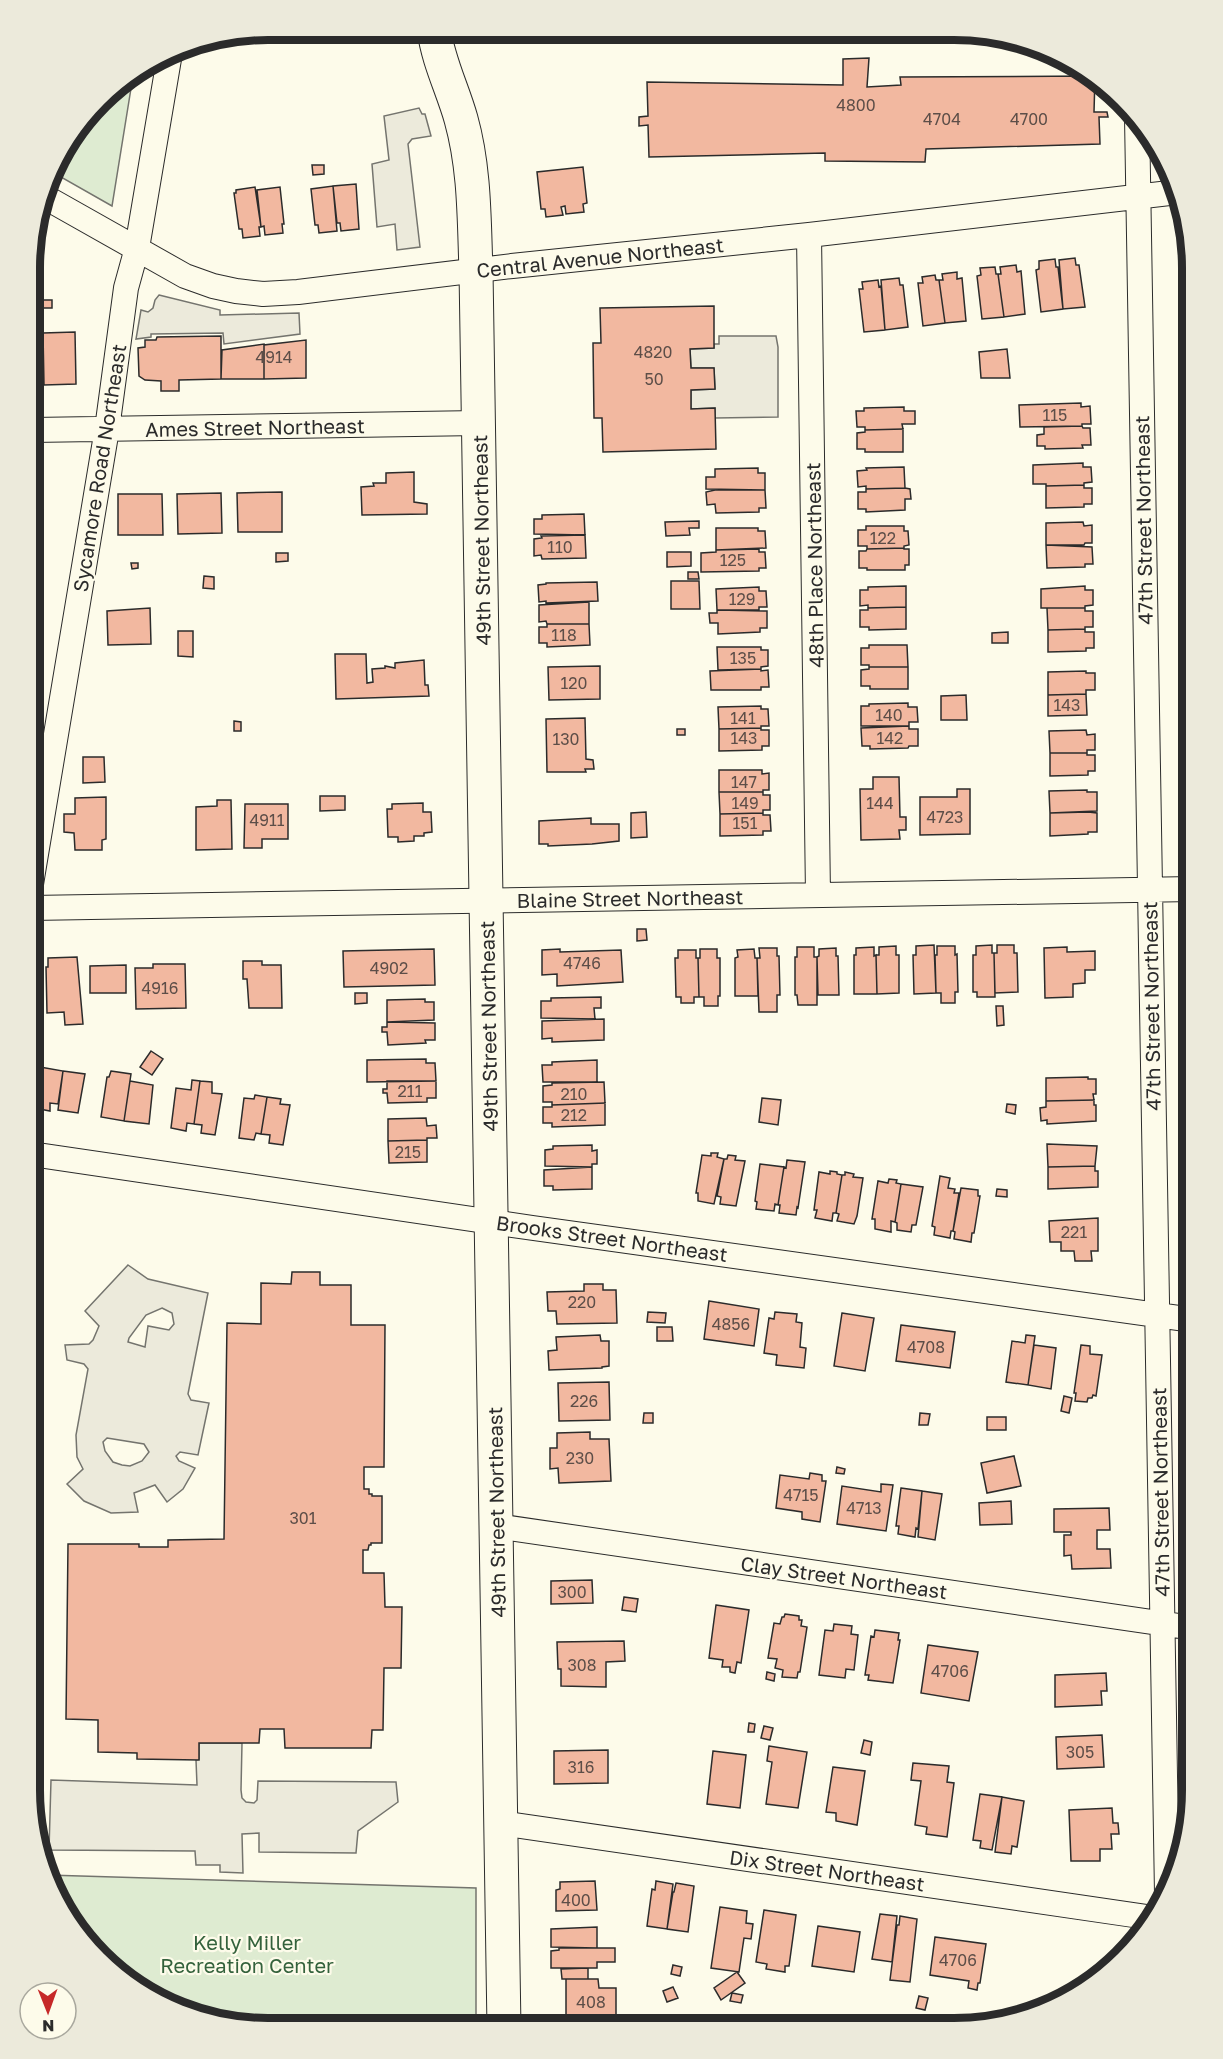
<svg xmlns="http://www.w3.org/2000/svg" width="1223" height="2059" viewBox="0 0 1223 2059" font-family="'Golos Text',sans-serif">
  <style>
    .green { fill: #deebd1; stroke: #74746e; stroke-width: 1.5 }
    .parking { fill: #eceadb; stroke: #74746e; stroke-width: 1.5; fill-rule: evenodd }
    .building { fill: #f2b8a0; stroke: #2b2b2b; stroke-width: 1.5 }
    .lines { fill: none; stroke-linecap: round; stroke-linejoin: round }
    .street-casing { stroke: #2b2b2b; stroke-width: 26 }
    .secondary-casing { stroke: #2b2b2b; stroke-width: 35 }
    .street { stroke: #fdfbea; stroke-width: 24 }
    .secondary { stroke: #fdfbea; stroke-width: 33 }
    .labels { text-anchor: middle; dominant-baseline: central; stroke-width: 4.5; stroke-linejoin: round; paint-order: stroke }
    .number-label { font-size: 16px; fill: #5d4e48 }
    .street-label { font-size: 20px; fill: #2b2b2b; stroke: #fdfbea }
    .park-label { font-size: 20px; fill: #34623c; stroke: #fdfbea }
    .rim { fill: none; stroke: #2b2b2b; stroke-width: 8 }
  </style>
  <rect width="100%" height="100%" fill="#fdfbea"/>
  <path class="green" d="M133 76 112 206 52 172 55 163 111 90Z
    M47 1875 476 1888V2028L238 2027 178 2011 124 1980 80 1936 48 1881Z"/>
  <path class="parking" d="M419 108 422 114H425L431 136 412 139 408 144 420 247 397 250 395 224 377 227 372 164 389 160 384 116Z
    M159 295 220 310V315L299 313 300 334 224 344 223 333 151 334V337L136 339 141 310 148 312 153 308 155 300Z
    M719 336H776L778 347V417L715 418V408L691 409V390L715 389 714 368H691L690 349 714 348V344H719Z
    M128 1265 148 1279 208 1293 188 1394 191 1400 209 1403 198 1455 180 1452 176 1456 179 1461 195 1468 183 1489 167 1502 155 1485 134 1493 138 1512 111 1513 84 1501 67 1484 83 1469 77 1457 76 1435 88 1369 84 1364 67 1360 65 1345 89 1344 93 1340 99 1326 85 1311ZM162 1308 172 1313 174 1324 169 1330 148 1326 145 1347 128 1342 129 1338 146 1315ZM107 1438 144 1444 149 1452 142 1461 130 1466 122 1465 113 1462 105 1451 103 1442Z
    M199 1743H242L241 1790 242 1798 246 1802 254 1803 257 1800 258 1781 396 1782 398 1802 358 1831 356 1853 259 1852V1833L242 1834 243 1873 220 1872V1865H196L195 1851 49 1850 51 1780 197 1785 196 1760 199 1759Z"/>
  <path class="building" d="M869 58 867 87 901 85 900 77 1093 76 1095 77 1094 112H1107L1108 117H1099L1100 144 926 149 925 162 825 161V153L649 157 648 125 639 126V117L648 116 647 82 843 85V59Z
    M312 165H324V174L313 175Z
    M583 167 587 203 583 204 584 212 566 214 565 206 561 207 563 215 546 217 545 209H541L537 172Z
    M356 184 359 229 341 231 340 223H337L333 186Z
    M333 186 337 231 319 233 318 225H315L311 189Z
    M255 187 261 227H259L260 236 243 238 242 229H239L234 193H236V190Z
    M280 187 284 224H282L283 233 265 235 264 226 261 227 257 190Z
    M1075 258 1076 265H1079L1085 307 1063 309 1059 260Z
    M1055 259 1056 267H1058L1063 309 1041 312 1036 270 1039 269V261Z
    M1016 265 1017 272 1021 271 1025 314 1004 317 998 274H1001L1000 267Z
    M995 267 996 274H998L1004 317 982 319 977 276 981 275 980 268Z
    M957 272V279L962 278 966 321 945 323 939 280H943L942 274Z
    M935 275 936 280H939L945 323 923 326 918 283H923L922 277Z
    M899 278 900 285H903L908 327 885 330 881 280Z
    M878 280 879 287 881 286 885 330 864 332 859 289H863L862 282Z
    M39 300H52V308H40Z
    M714 306V348L690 349 691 368H714L715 389 691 390V409L715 408 716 449 603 452 602 418H594L593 343H601L600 308Z
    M75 332 76 384 44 385 43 333Z
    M221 336V379L179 380V391H161V381L145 380 139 376 138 348 145 347V340H156L157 337Z
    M306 340V378L264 379V345Z
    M264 344V379H221L222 350Z
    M1007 349 1010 378H981L979 352Z
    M1081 403V407L1090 406 1091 424H1082V426L1020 427 1019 405Z
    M904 407V411H915V424H902L903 429 865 430V427H857L856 411H864V408Z
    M1082 426 1083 428H1090L1091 445H1082L1083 448 1045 449V446H1037V435L1044 434V427Z
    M903 429V452H865V449H857V433L865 432V430Z
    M1083 463V467H1091L1092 482 1084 483V485L1046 486V484H1033V465Z
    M904 467 905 488 866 489V486L858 487 857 471 867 470 866 468Z
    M758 468V473H765V490L706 489V477H715V469Z
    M414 472V502L427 504V514L362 515 361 487 374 486 373 483H386V473Z
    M1084 485V488H1092V504H1084V507L1046 508V486Z
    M905 488 910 489 911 499H905V510L866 512V509H858V492H866V489Z
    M715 490H765L766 508H759V512L716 513 715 504 707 505 706 492Z
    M282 492V532H238L237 493Z
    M221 493 222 533 178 534 177 494Z
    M118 494H162L163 535H118Z
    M584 514 585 535 534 534V519H542V515Z
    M699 521V528H689L690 535 666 536 665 522Z
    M1083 522 1084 526 1092 525V543H1085L1084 545H1046V523Z
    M866 526H904V531H908L909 545 904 546V548L867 549V546H858V530H866Z
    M716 528H758V531H765L766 548 716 550Z
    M585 535 586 558 542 559 541 555 534 556V539L542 538 541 536Z
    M1046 545 1092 547 1093 564H1085V567L1047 568Z
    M904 548V549H909V565H905V570H867V568H859V551H866L867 549Z
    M759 549V552H765L766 568H759V571L701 572V553L716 552V550Z
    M667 552H691V566L667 567Z
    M276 553H288V561L276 562Z
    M131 563H138V568L132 569Z
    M688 572H698L699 579H688Z
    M204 576 214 577V589L203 588Z
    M671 581H699L700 609H671Z
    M597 582 598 601 546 603V601L539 602 538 585 546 584V583Z
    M906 586V607L868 608V605L860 606V590H868V587Z
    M1085 586V590H1093V605L1085 606V608H1041V589Z
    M759 587V591H766L767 607H759V610H717L716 589Z
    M589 602V624H547L546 621 539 622V605Z
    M906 607V629L869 630V627H860V610H868V608Z
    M150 608 151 644 108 645 107 611Z
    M1047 608H1085V611H1093V627H1085V629L1048 630Z
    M717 610 767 611V628H760V632L718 634V623H710L709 613H717Z
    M547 624H589L590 645 547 647V643H539V627H547Z
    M1085 629V632H1094V648H1086V651L1048 652V630Z
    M178 631H193V657L178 656Z
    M1008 632V643H992V633Z
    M869 645H907L908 667H869V665H861V648H869Z
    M717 647H761V650H768V666L761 667V669L718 670Z
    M335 654H366L367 683 373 682 372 669 385 668V666L395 668V663L424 660 425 685H428L429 696 336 699Z
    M600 666V699L549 700 548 667Z
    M869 667H908V689H870V686H861V670L869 669Z
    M761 669V671L768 670 769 687H761V690H711L710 671Z
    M1086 671V673H1095V690H1086V694L1048 695V672Z
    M1086 694 1087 715 1048 716V695Z
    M966 695 967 720H941V696Z
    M908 703V707H917L918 722H909V726H861V706H869V704Z
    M761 706V709H768L769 726H761V728L719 729 718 707Z
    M585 718 586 759 593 760 594 769H585L586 772H547L546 719Z
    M234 721 241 722V731H234Z
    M909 726V729H918V746H909L908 748 870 749V746H862L861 728Z
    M761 728V730H769V746H762V750L719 751V729Z
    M677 729H685V735H677Z
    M1086 730 1087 735 1095 734V750H1087V753H1050L1049 731Z
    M1050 753H1087V755H1095V771H1088V775L1050 776Z
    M83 757H104L105 782 83 783Z
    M719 770H762V774L769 773V790H763V792H719Z
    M873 777H899L900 817H906V830H899L900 839 861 840 860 789H873Z
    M957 789H970V834L920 835V797H957Z
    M1087 790V792H1097V811L1050 813 1049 791Z
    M719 792H763V795H770V810H763V813L720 814Z
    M320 796H345V810L320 811Z
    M106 797V839L102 840V850H75L74 833 64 832V814H75V798Z
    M217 800H231L232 849 196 850V807L217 806Z
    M423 803V812H431L432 832 424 833V836H414V841L398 842V837H388L387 809H392V804Z
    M245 804H288V839H262V848H244Z
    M646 812 647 837 631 838V813Z
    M1088 812 1097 813V832H1088V834L1050 836V813Z
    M763 813V815H770L771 831H763V835L720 836V814Z
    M591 818V824H619V841L592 844 548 846V844H539V821Z
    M637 929H646L647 940 637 941Z
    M934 945 936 993 914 994 913 955H916V946Z
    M992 945V953H994L995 997H977V992H973V955H976V946Z
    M997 945H1014V953H1017L1018 992 995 993 994 953H997Z
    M896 946V955H899V993L877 994 876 955H879V947Z
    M937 946H955V955L957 954 958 992H955V1003H941V993H936L935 955H937Z
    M797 947H814V957H817V1005H798L797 995H795V957H797Z
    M874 947V956L876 955 877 994H854V955H856V948Z
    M1067 947V952L1095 951V970H1085V983L1073 984V997L1045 998 1044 948Z
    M759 948H777V956H779L780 995H777V1012H759L757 958H760Z
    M836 948V956H838L839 995H818L817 957 819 956V949Z
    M434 949 435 985 344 987 343 951Z
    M560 949V952L621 950 623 982 557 986V974L542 975V950Z
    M700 949H717V958H720V996H718V1006H704V997H699L698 958H700Z
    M754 949 755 958H757L758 996H735V958L738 957 737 950Z
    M678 950H696V958H698L699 997H694V1003H681V997H676L675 958H678Z
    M77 957 83 1024 65 1025 64 1012 47 1013 46 967H48V958Z
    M243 961H262V965H281L282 1008H249L247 979H243Z
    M153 964H185L186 1008 136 1009 135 968H153Z
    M126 965V993H90V966Z
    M355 993H367V1003L355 1004Z
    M601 997V1008H594L595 1019 541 1018V1001H551V998Z
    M425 999V1002H434V1020L387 1022V1000Z
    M996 1006H1003L1004 1025 997 1026Z
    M604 1019V1040L552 1042V1038L542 1039V1021Z
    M387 1022 435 1023V1040H425L426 1043 388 1045 387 1032H382V1027H387Z
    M151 1051 163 1059 152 1075 140 1067Z
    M426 1059V1063H435L436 1081 367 1082V1060Z
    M597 1060V1082H543L542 1065H552V1062Z
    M40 1067 63 1071 58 1104 50 1103V1111L34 1108Z
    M63 1071 85 1074 78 1113 58 1110Z
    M111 1071 131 1074 124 1121 101 1117 107 1077H109Z
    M1088 1077V1079H1096V1094H1093L1094 1100 1046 1101V1078Z
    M192 1080 200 1081 194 1124 187 1123 186 1131 171 1128 176 1088 191 1090Z
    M130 1081 153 1085 149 1124 124 1121Z
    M200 1081 212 1082V1093L222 1094 215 1135 201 1133 202 1125 194 1124Z
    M387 1081H436V1098H427V1102L388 1103 387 1093H383V1089H387Z
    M604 1082 605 1103 552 1105V1102H543V1086L552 1085V1083Z
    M255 1095 267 1097 261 1134 256 1133 254 1140 239 1138 244 1098 254 1099Z
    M267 1097 281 1099 280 1104 290 1105 283 1145 269 1143 270 1135 261 1134Z
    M762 1098 781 1100 778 1125 759 1122Z
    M1094 1100V1105H1096V1121L1047 1124V1120L1041 1121 1040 1108 1046 1107V1101Z
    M605 1103V1125L552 1127V1123H543V1107H552V1105Z
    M1007 1104 1016 1105 1015 1114 1006 1112Z
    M426 1118 427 1126 436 1125 437 1138H427V1140L388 1141V1119Z
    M427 1140V1162L389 1163 388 1141Z
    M1047 1144 1097 1146 1095 1166 1048 1167Z
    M592 1145V1151L597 1150V1164H592V1167L545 1166V1150L553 1149V1146Z
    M711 1153H718L717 1157 724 1159 714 1204 698 1201V1193H696L702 1155 711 1156Z
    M728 1155 736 1156 735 1160 745 1161 736 1206 720 1204 721 1197 717 1196 724 1159H727Z
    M787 1160 805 1162 798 1208 797 1207 796 1215 779 1213 780 1205H778L784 1167 786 1168Z
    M760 1164 784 1167 778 1205 775 1204 774 1211 756 1209 757 1202 755 1201Z
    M1095 1166V1171H1098V1187L1048 1189V1167Z
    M592 1167V1189L553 1190V1186H544V1170Z
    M830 1171 837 1172V1174L842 1175 836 1213H833L832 1221 815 1218 817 1210H814L819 1172 830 1174Z
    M845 1172 854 1174 853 1177 863 1178 857 1216 854 1224 837 1221 839 1214 836 1213 842 1175H845Z
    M940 1176 950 1178 948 1188 955 1189 954 1193H959L953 1231H951L950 1238 934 1235 935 1227 932 1226Z
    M889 1179 897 1180 896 1183 901 1184 895 1222 891 1221V1232L875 1229V1219H872L878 1181 888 1183Z
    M901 1184 923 1187 916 1225H912L911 1232 897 1230V1223L895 1222Z
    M961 1188 978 1190V1196H980L974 1233H972L971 1242 954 1239 955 1232 953 1231Z
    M997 1189 1007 1190V1197L996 1196Z
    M1098 1218V1251H1091L1092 1261H1075L1074 1251H1061V1242H1050L1049 1221Z
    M292 1272H320V1285H351V1325H385L384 1467H364V1489H369V1494H372V1496H382V1543H371V1545H369L368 1550H363V1573H384L385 1607H402L401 1668H384L383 1730H372L371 1748H285L284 1729H260L259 1743H199V1760L137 1759V1753L98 1752V1720L66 1719 68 1544H139V1547H168V1540L224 1539 227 1323 261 1324V1283L291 1284Z
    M584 1284H603V1290H616L617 1323 557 1324 556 1311H548L547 1292 584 1291Z
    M709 1301 759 1309 754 1346 704 1339Z
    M648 1312 666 1313 665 1323 647 1322Z
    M775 1312 797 1314 796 1322 802 1323 800 1347 806 1348 804 1368 776 1365 777 1355 764 1353 769 1318 774 1319Z
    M842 1313 874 1318 865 1371 834 1366Z
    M901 1325 955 1332 950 1368 896 1361Z
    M657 1327H672L673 1341H657Z
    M600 1335 601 1341H609V1366L602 1367V1368L549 1370 548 1351 557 1350 556 1337Z
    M1026 1335 1035 1336 1028 1385 1006 1382 1012 1341 1025 1343Z
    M1034 1345 1056 1348 1051 1389 1028 1385Z
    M1081 1345 1090 1346V1354L1102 1355 1096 1396 1093 1395 1092 1398H1088L1087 1402 1075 1401 1076 1393H1074Z
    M609 1382 610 1420 559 1421 558 1383Z
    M1064 1396 1072 1398 1069 1413 1061 1411Z
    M644 1413H653V1423H643Z
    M920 1413 930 1414 928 1425H919Z
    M987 1417H1006V1430H987Z
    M590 1432V1439H609L611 1481 559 1483 558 1468 550 1469V1448H557V1433Z
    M1014 1456 1021 1486 987 1493 981 1463Z
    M837 1467 845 1469 844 1474 836 1473Z
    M810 1473 822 1475V1481H826L820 1522 802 1519V1512L776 1508 780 1475 809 1479Z
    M881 1484 893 1485 886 1531 837 1524 842 1486 881 1492Z
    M901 1488 922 1491 918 1529 916 1528 915 1537 898 1534 899 1526H896Z
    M922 1491 942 1494 935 1540 918 1537Z
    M1011 1501 1012 1524 980 1525 979 1503Z
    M1109 1508 1110 1530H1097V1549H1110L1111 1568 1072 1569 1071 1555 1064 1556V1535H1071V1532H1054V1509Z
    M592 1580 593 1603 551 1604V1581Z
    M624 1597 638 1599 636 1612 622 1610Z
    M716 1605 749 1610 741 1663 737 1662 735 1673 730 1672V1667H722L723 1660 709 1658Z
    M785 1614 799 1616V1620H802L801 1626 807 1627 800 1672H798L797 1678 782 1677 783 1670 775 1668 777 1659 768 1658 774 1623 780 1624 782 1617H784Z
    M834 1624 852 1626 851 1634 858 1635 854 1670 846 1669 845 1678 819 1675 825 1630 833 1631Z
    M875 1630 899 1633 898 1640H900L893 1683 868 1680 869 1675H865L871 1636 874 1637Z
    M624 1641 625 1661 606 1662V1687L561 1686V1669H558L557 1642Z
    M928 1645 978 1652 969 1701 921 1693Z
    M767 1672 775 1674 774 1681 766 1679Z
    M1106 1673 1107 1691H1101L1102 1705 1055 1707V1675Z
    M749 1723 755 1724 754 1732H748Z
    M764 1726 773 1728 770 1740 761 1738Z
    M1102 1735 1104 1767 1057 1769 1056 1737Z
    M864 1740 872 1742 870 1755 861 1753Z
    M769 1746 807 1752 798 1808 766 1804 772 1762 767 1761Z
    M608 1750V1783L554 1784V1751Z
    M713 1751 746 1755 740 1808 707 1804Z
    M913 1763 949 1766 947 1782 954 1783 947 1837 926 1834 927 1827 915 1825 921 1781 911 1780Z
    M833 1767 865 1771 857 1825 836 1821V1813L826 1812Z
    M980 1794 1002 1797 992 1850 980 1848 981 1841 973 1840Z
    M1002 1797 1024 1801 1017 1847 1012 1846 1011 1854 995 1852Z
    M1112 1808 1113 1823H1118L1119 1834H1111L1112 1849H1100V1861H1071L1069 1810Z
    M595 1881 597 1910 556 1911V1890L560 1889V1882Z
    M656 1881 673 1884 667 1929 647 1926 652 1889 655 1890Z
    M676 1883 694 1886 688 1932 667 1929 673 1892H674Z
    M720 1907 747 1911 746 1923 753 1924 751 1939 744 1938 739 1972 711 1968Z
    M764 1910 796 1915 789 1966H785V1972L766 1969 767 1964 756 1962Z
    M880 1914 897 1916 892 1962 872 1959Z
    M900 1916 917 1919 910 1982 890 1980 897 1925H899Z
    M818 1926 860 1932 854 1972 812 1966Z
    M597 1927V1948L551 1947V1929Z
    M935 1937 986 1944 980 1983H978L977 1990 968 1988 969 1981 930 1975Z
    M559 1948H615V1962H597V1968H551V1951L559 1950Z
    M673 1965 682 1967 680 1976 671 1974Z
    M588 1968V1979H562L561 1969Z
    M737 1972 745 1983 721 2000 714 1988Z
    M566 1979H598L599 1988H616V2015H598V2019H566Z
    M1068 1986H1089L1069 1997Z
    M673 1987 678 1998 667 2002 663 1991Z
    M732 1993 743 1995 741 2003 730 2001Z
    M919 1996 928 1998 925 2010 916 2008Z
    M1045 2010V2011L1028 2014V2011Z"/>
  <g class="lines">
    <g class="street-casing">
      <path id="street" d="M1137 117 1167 1894
        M45 197 185 276 213 286 236 291 263 294 298 292 512 266 809 235 1178 192
        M809 235 818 895
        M32 430 479 423
        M31 884 107 429 126 288 137 248 170 53
        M31 908 1193 889
        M31 1154 533 1228 1193 1320
        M496 1526 1193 1628
        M501 1823 1154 1918"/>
    </g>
    <g class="secondary-casing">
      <path id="secondary" d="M434 30C438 61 453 90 461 119 475 169 474 220 476 271L504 2028"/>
    </g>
    <use href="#street" class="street"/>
    <use href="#secondary" class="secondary"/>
  </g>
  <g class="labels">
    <g class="number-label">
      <text x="856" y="105">4800</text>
      <text x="942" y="119">4704</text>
      <text x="1029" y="119">4700</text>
      <text x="653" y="352">4820</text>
      <text x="274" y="357">4914</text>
      <text x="654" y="379">50</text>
      <text x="1055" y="415">115</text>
      <text x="883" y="538">122</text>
      <text x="560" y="547">110</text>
      <text x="733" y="560">125</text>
      <text x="742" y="599">129</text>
      <text x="564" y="635">118</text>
      <text x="743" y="658">135</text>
      <text x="574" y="683">120</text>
      <text x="1067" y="705">143</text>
      <text x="889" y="715">140</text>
      <text x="743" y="718">141</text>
      <text x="744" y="738">143</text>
      <text x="890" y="738">142</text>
      <text x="566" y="739">130</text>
      <text x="744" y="782">147</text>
      <text x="745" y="803">149</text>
      <text x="880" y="803">144</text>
      <text x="945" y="817">4723</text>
      <text x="267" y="820">4911</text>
      <text x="745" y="823">151</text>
      <text x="582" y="963">4746</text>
      <text x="389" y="968">4902</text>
      <text x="160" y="988">4916</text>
      <text x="410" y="1091">211</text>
      <text x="574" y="1094">210</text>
      <text x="574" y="1115">212</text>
      <text x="408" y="1152">215</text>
      <text x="1074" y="1232">221</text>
      <text x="582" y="1302">220</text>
      <text x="731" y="1324">4856</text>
      <text x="926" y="1347">4708</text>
      <text x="584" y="1401">226</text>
      <text x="580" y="1458">230</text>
      <text x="801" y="1495">4715</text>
      <text x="864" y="1508">4713</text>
      <text x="303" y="1518">301</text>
      <text x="572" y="1592">300</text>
      <text x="582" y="1665">308</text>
      <text x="950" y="1671">4706</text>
      <text x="1080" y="1752">305</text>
      <text x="581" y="1767">316</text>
      <text x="576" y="1900">400</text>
      <text x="958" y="1960">4706</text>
      <text x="591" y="2002">408</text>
    </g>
    <g class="street-label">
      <text transform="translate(600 257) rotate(-6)">Central Avenue Northeast</text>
      <text transform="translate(255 427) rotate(-1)">Ames Street Northeast</text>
      <text transform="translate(99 468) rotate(-81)">Sycamore Road Northeast</text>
      <text transform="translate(1143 520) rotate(-91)">47th Street Northeast</text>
      <text transform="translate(481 540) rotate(-91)">49th Street Northeast</text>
      <text transform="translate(814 565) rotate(-91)">48th Place Northeast</text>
      <text transform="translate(630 898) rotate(-1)">Blaine Street Northeast</text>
      <text transform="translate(1151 1006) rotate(-91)">47th Street Northeast</text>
      <text transform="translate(488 1026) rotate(-91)">49th Street Northeast</text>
      <text transform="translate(612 1238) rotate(8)">Brooks Street Northeast</text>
      <text transform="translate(1160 1492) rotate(-91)">47th Street Northeast</text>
      <text transform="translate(496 1512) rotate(-91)">49th Street Northeast</text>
      <text transform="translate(844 1577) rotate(8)">Clay Street Northeast</text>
      <text transform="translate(827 1870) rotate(8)">Dix Street Northeast</text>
    </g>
    <g class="park-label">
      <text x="247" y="1942">Kelly Miller<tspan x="247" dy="23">Recreation Center</tspan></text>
    </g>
  </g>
  <path d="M0 0H1223V2059H0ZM268 40H954A228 228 0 0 1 1182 268V1790A228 228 0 0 1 954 2018H268A228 228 0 0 1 40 1790V268A228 228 0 0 1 268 40Z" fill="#eceadb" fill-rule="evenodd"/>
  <path class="rim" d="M268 40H954A228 228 0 0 1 1182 268V1790A228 228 0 0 1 954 2018H268A228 228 0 0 1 40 1790V268A228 228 0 0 1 268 40Z"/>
  <g transform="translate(48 2011) rotate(179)"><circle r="28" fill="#fdfbea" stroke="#a9a89e" stroke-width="1.5"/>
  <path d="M0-4.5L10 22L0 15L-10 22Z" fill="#c62828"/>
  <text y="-9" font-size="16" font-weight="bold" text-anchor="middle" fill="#2b2b2b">N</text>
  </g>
</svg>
